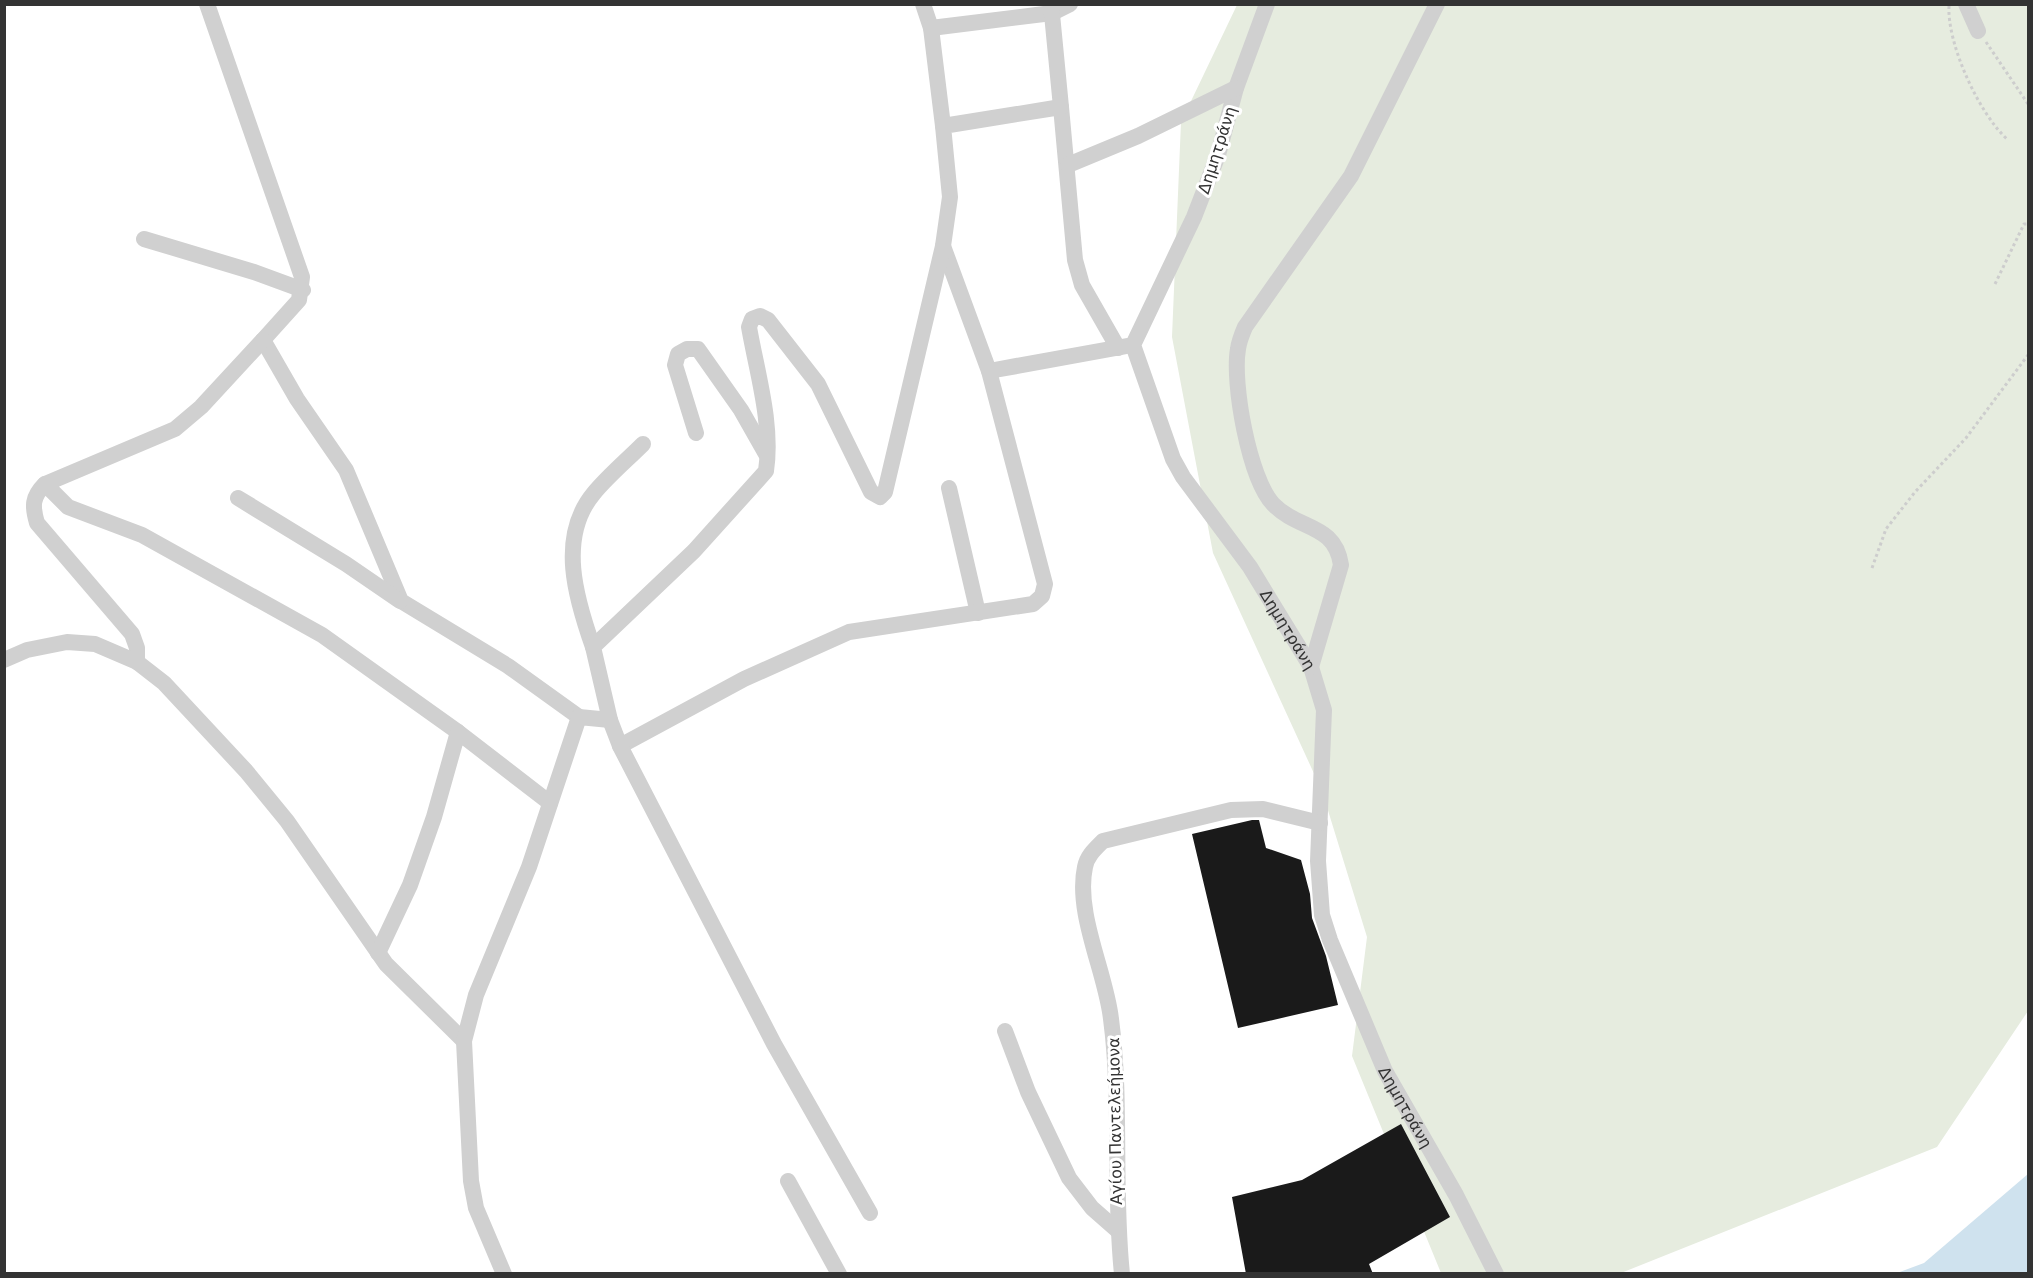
<svg xmlns="http://www.w3.org/2000/svg" width="2033" height="1278" viewBox="0 0 2033 1278" font-family="'DejaVu Sans',sans-serif">
  <style>
    .green { fill: #e6ecdf }
    .water { fill: #cfe2ee }
    .building { fill: #1a1a1a }
    .lines { fill: none; stroke-linecap: round; stroke-linejoin: round }
    .path { stroke: #cdcdcd; stroke-width: 3; stroke-dasharray: 3 3; stroke-linecap: butt }
    .minor { stroke: #d0d0d0; stroke-width: 16 }
    .labels { text-anchor: middle; dominant-baseline: central; stroke-width: 6; stroke-linejoin: round; paint-order: stroke }
    .street-label { font-size: 16px; fill: #333; stroke: #fff }
  </style>
  <rect width="100%" height="100%" fill="#fff"/>
  <path class="green" d="M1237 5H2028V1011L1937 1147 1621 1273H1441L1352 1056 1367 937 1322 791 1213 553 1172 337 1181 122Z"/>
  <path class="water" d="M2028 1174V1273H1897L1924 1263Z"/>
  <path class="building" d="M1252 820H1259L1266 848 1301 860 1310 894 1312 918 1326 956 1338 1005 1238 1028 1192 834Z
    M1401 1124 1450 1217 1369 1264 1373 1274H1246L1232 1197 1302 1180Z"/>
  <g class="lines">
    <path class="path" d="M1949 6C1947 44 1979 114 2008 140
      M1986 42 2028 104
      M1995 284 2024 224H2028
      M1872 568 1886 529 1915 492 1966 438 2028 355"/>
    <g class="minor">
      <path d="M207 4 302 277 299 300 263 340 297 399 346 470 401 601 508 666 579 717"/>
      <path d="M923 4 931 28 943 126"/>
      <path id="s1" d="M1267 4 1236 88 1218 155 1194 217 1133 345 1173 459 1183 477 1250 567 1311 667 1324 710 1318 861 1322 915 1330 940 1385 1071 1456 1195 1496 1274"/>
      <path d="M1966 4 1978 31"/>
      <path d="M931 28 1052 13 1070 4"/>
      <path d="M1061 107 1075 260 1082 285 1118 348"/>
      <path d="M1068 165 1138 136 1236 88"/>
      <path d="M144 239 254 272 303 290"/>
      <path d="M263 340 201 407 175 429 45 484 68 507 142 535 322 635 458 732"/>
      <path d="M989 371 1127 346"/>
      <path d="M696 433 675 365 678 354 687 349H698L741 410 766 454"/>
      <path d="M45 484C32 497 32 506 37 523L132 634 137 648V662"/>
      <path d="M949 488 978 613"/>
      <path d="M238 498 346 564 400 601"/>
      <path d="M593 647C576 599 557 537 594 493 608 476 627 460 643 444"/>
      <path d="M4 660 27 650 67 642 95 644 137 662 164 683 246 771 287 821 386 964 464 1041"/>
      <path d="M1311 667 1341 565C1335 523 1299 531 1273 504 1249 478 1232 383 1238 349 1239 341 1242 334 1245 327L1351 176 1437 4"/>
      <path d="M610 720 620 746 744 679 849 632 1033 604 1042 596 1045 584 989 371 943 246"/>
      <path d="M620 746 774 1044 870 1213"/>
      <path d="M378 953 410 885 434 817 458 732 550 803"/>
      <path d="M1005 1031 1028 1092 1069 1178 1092 1208 1117 1230"/>
      <path d="M788 1181 839 1274"/>
      <path d="M504 1274 476 1208 471 1181 464 1041 476 995 529 867 579 717 610 720 593 647 694 551 766 471C773 424 757 373 749 327L752 319 760 316 768 320 818 384 871 492 880 497 885 492 943 246 950 197 943 126 1061 107 1051 4"/>
      <path d="M1122 1274C1113 1189 1122 1103 1111 1019 1106 973 1075 913 1085 867 1087 856 1095 849 1103 841L1231 810 1263 809 1320 823"/>
    </g>
  </g>
  <g class="labels">
    <g class="street-label">
      <text transform="translate(1217 150) rotate(-72)">Δημητράνη</text>
      <text stroke="none"><textPath href="#s1" startOffset="694">Δημητράνη</textPath></text>
      <text stroke="none"><textPath href="#s1" startOffset="1198">Δημητράνη</textPath></text>
      <text transform="translate(1115 1121) rotate(-91)">Αγίου Παντελεήμονα</text>
    </g>
  </g>
  <rect width="2033" height="1278" fill="none" stroke="#333333" stroke-width="12"/>
</svg>
